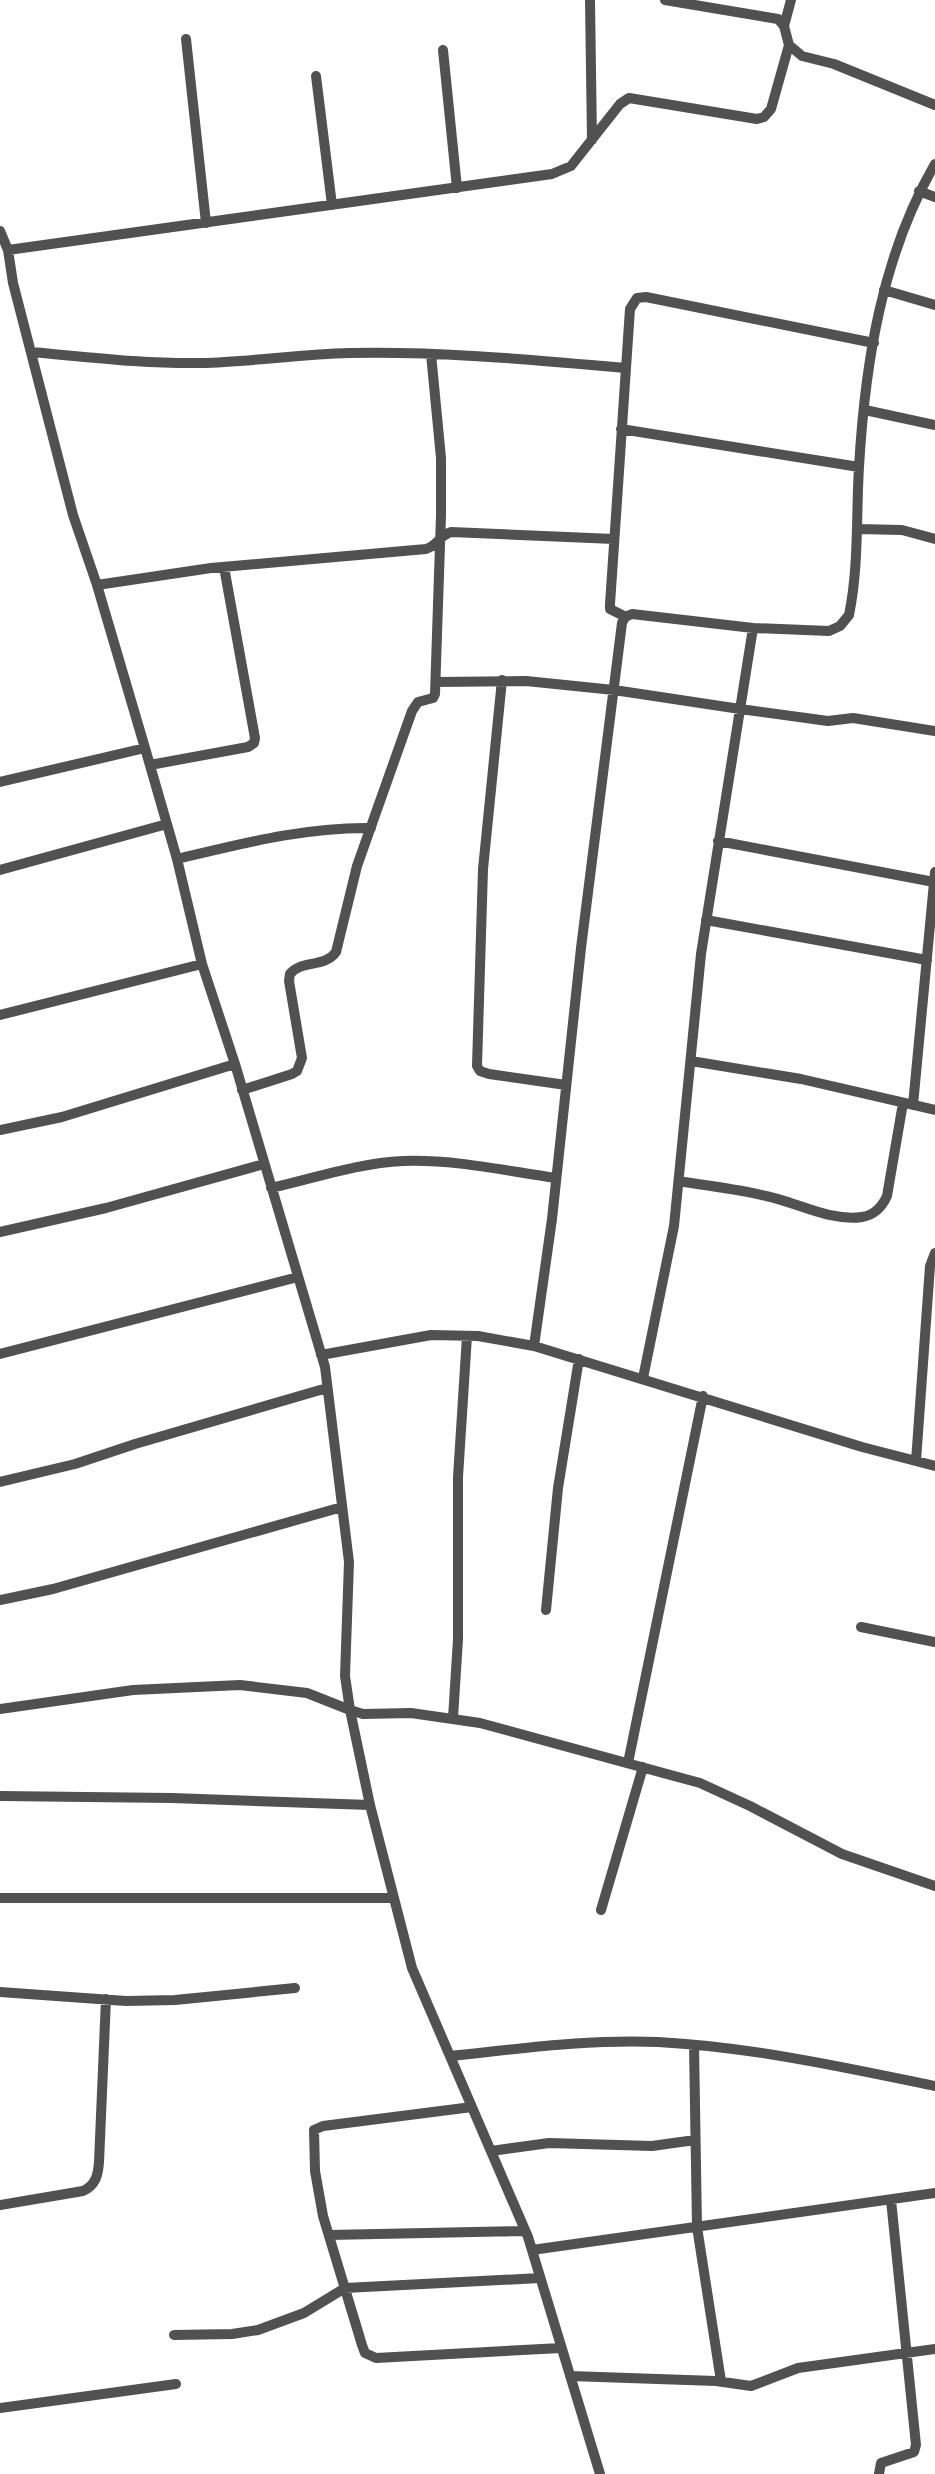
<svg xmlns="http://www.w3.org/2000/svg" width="935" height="2474" viewBox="0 0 935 2474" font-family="Ubuntu,sans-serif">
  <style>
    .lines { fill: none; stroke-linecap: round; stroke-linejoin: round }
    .street { stroke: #515151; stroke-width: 10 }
  </style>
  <rect width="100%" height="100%" fill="#fff"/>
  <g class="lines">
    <path class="street" d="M590 0 592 140
      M665 0 778 19 784 26 789 45 802 56 834 64 935 105
      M784 26 791 0
      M186 39 206 223
      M443 50 457 188
      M316 76 332 205
      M919 191 935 197
      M0 231 8 250 13 283 73 515 97 585 145 748 177 859 202 964 235 1064 325 1367 349 1562 345 1676 350 1710 363 1714 411 1713 480 1723 700 1783 750 1806 842 1854 935 1886
      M8 250 552 174 571 166 620 104 629 98 757 119 764 117 771 109 789 45
      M884 290 935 305
      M31 352C88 357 145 364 201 363 251 362 300 354 349 353 441 351 534 360 625 368
      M865 410 935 425
      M621 429 859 467
      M858 529 902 530 935 539
      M97 585 211 568 426 549C437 546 440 535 451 532L614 539
      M626 617 610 609V604L630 309 637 298 646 297 874 343
      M502 680 483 869 477 1066 480 1071 489 1074 566 1085
      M436 682 526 681 614 690 740 709 828 721 853 718 935 731
      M150 765 248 747 254 743 255 738 224 567
      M0 782 145 748
      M718 841 934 882
      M177 859C241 844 304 827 371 828
      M0 870 167 824
      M706 920 927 960
      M0 1015 202 964
      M691 1061 801 1079 935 1110
      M242 1090 292 1074 297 1071 302 1058 289 981 290 974C300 960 325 968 336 952L357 866 412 711 418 702 433 698 435 694 441 515V458L431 354
      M913 1105 935 872
      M0 1130 62 1117 235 1064
      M679 1181C708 1186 737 1189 766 1196 796 1202 831 1222 862 1217 875 1215 882 1207 887 1196L903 1103
      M271 1188C315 1178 359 1163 403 1161 454 1159 506 1171 556 1178
      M0 1232 106 1208 264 1164
      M534 1346 552 1219 581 948 622 623 625 617 632 614 753 628 829 631 840 626 849 615C859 566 856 516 859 467 865 363 882 255 935 164
      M0 1354 298 1277
      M321 1355 431 1335 478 1336 534 1346 862 1447 935 1466
      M643 1378 674 1226 701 954 753 628
      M916 1461 930 1266 935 1253
      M0 1482 75 1464 135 1444 327 1388
      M0 1600 53 1589 342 1507
      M546 1610 558 1488 579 1359
      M861 1627 935 1642
      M0 1709 133 1690 240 1685 307 1693 350 1710 370 1805 412 1968 528 2237 600 2474
      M453 1718 458 1639V1477L467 1336
      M628 1763 703 1396
      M0 1796 172 1798 370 1805
      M0 1898H394
      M601 1910 643 1767
      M0 1992 126 2001 175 2000 295 1988
      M694 2045 697 2227 721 2381
      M450 2056C518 2049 589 2039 658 2042 752 2047 843 2067 935 2086
      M472 2107 323 2126 314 2130 315 2171 323 2216 362 2345 365 2353 376 2358 561 2348
      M491 2151 549 2143 652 2146 695 2140
      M0 2205 83 2191C96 2185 98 2175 99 2162L106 1999
      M329 2235 525 2231
      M532 2250 935 2193
      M174 2335 232 2334 258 2330 304 2313 345 2288 540 2278
      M570 2376 716 2381 751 2386 798 2368 935 2349
      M0 2408 176 2384
      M879 2474 881 2463 914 2452 916 2445 891 2200"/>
  </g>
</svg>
